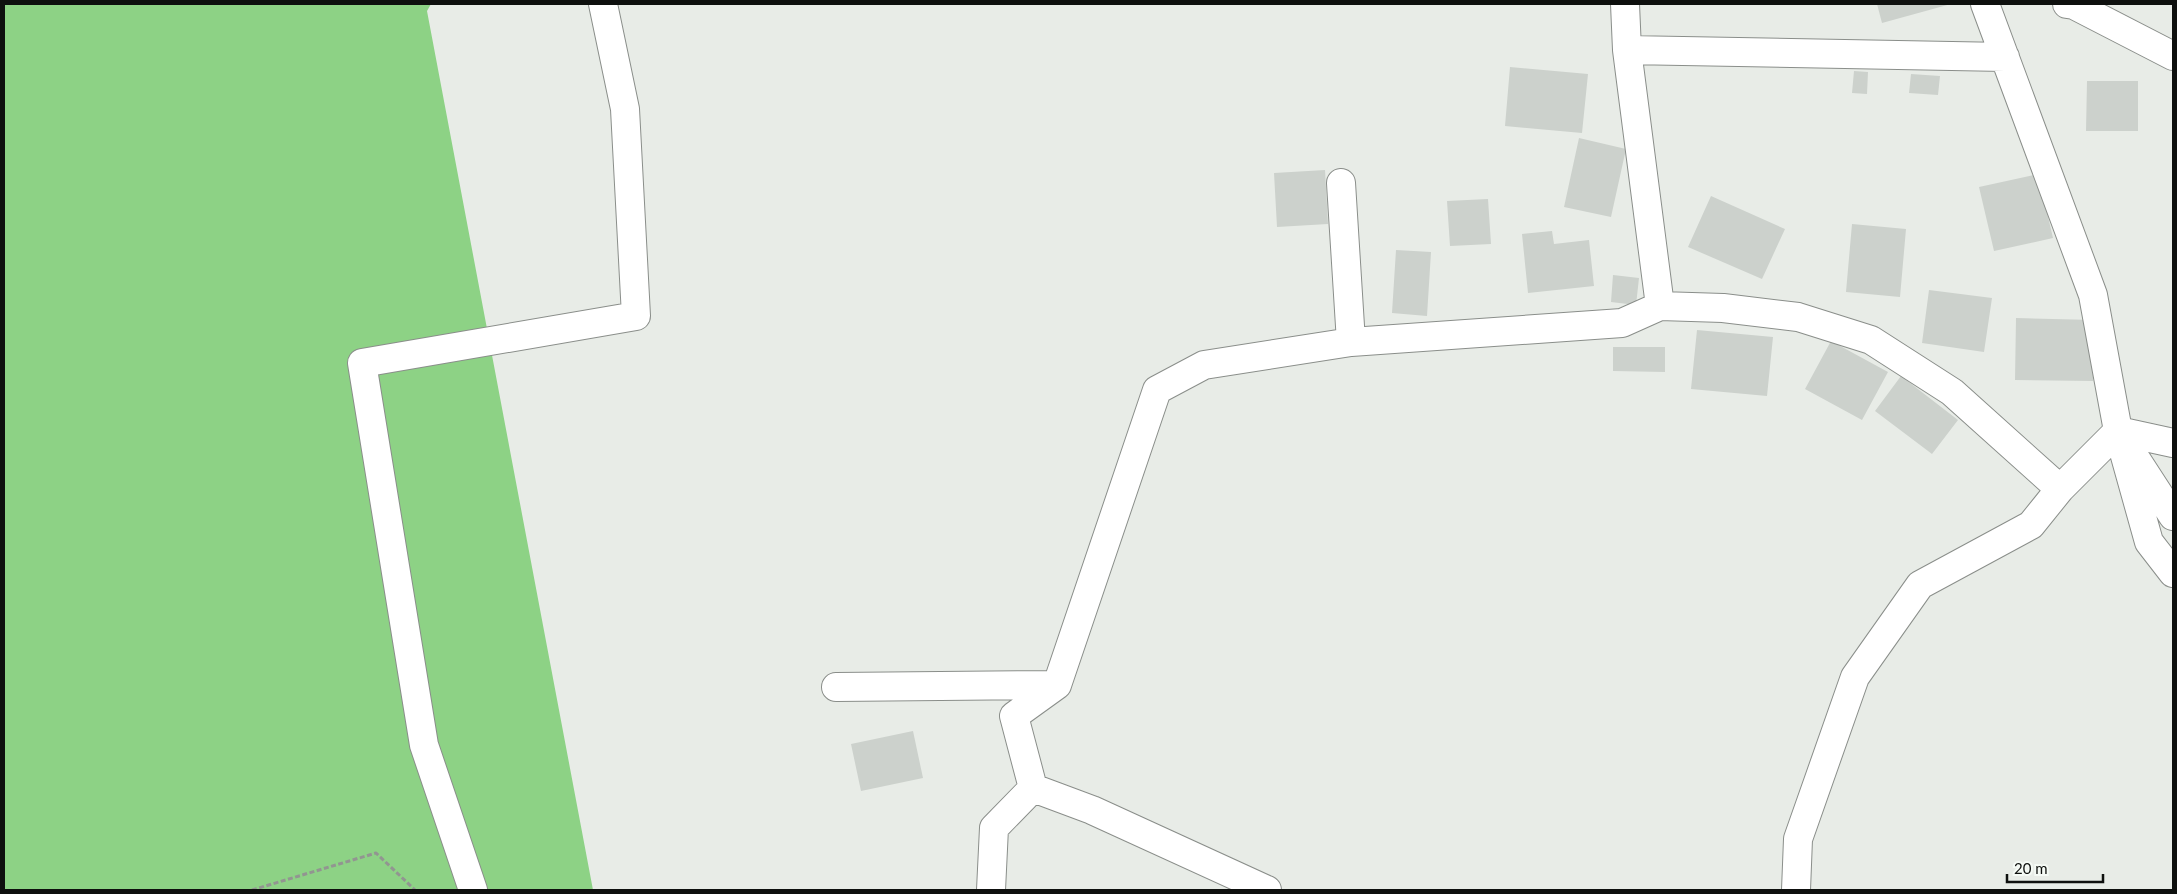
<svg xmlns="http://www.w3.org/2000/svg" width="2177" height="894" viewBox="0 0 2177 894" font-family="Lato,sans-serif">
  <style>
    .forest { fill: #8dd285 }
    .building { fill: #ccd1cc }
    .lines { fill: none; stroke-linecap: round; stroke-linejoin: round }
    .minor-casing { stroke: #8a8e8a; stroke-width: 30 }
    .path { stroke: #929591; stroke-width: 3; stroke-dasharray: 5 2.5; stroke-linecap: butt }
    .minor { stroke: #fff; stroke-width: 28 }
  </style>
  <rect width="100%" height="100%" fill="#e8ece7"/>
  <path class="forest" d="M4 4H431L427 11 593 890H4Z"/>
  <path class="building" d="M1877 4H1951L1882 23Z
    M1510 67 1588 74 1582 133 1505 126Z
    M1854 71 1868 72 1867 94 1852 93Z
    M1911 74 1940 76 1938 95 1909 93Z
    M2087 81H2138V131H2086Z
    M1579 138 1626 149 1611 217 1564 207Z
    M1325 170 1328 224 1277 227 1274 173Z
    M2038 174 2053 238 1994 251 1979 187Z
    M1711 196 1785 229 1762 279 1688 247Z
    M1488 199 1491 244 1450 246 1447 201Z
    M1852 224 1906 229 1900 297 1846 292Z
    M1552 231 1554 244 1589 240 1594 286 1528 293 1522 234Z
    M1396 250 1431 252 1427 316 1392 313Z
    M1613 275 1639 278 1636 305 1611 302Z
    M1929 290 1992 298 1984 352 1922 343Z
    M2016 318 2094 320 2093 381 2015 380Z
    M1697 330 1773 337 1767 396 1691 389Z
    M1831 341 1888 372 1862 420 1805 389Z
    M1613 347H1665V372L1613 371Z
    M1901 376 1958 420 1932 454 1875 411Z
    M913 731 923 778 861 791 851 744Z"/>
  <g class="lines">
    <g class="minor-casing">
      <path id="minor" d="M1625 4 1627 50
        M2067 4 2074 5 2173 56
        M1341 183 1351 342
        M1660 306 1627 50 2005 57
        M2118 431 2149 542 2173 573
        M2118 431 2173 443
        M2132 453 2173 516
        M1057 685 1157 390 1204 365 1351 342 1622 323 1660 306 1723 308 1798 317 1871 340 1952 392 2060 489
        M836 687 1057 685 1014 716 1033 788 1092 810 1267 890
        M473 890 424 745 362 363 636 316 625 109 603 4
        M991 890 994 828 1033 788
        M1796 890 1798 839 1855 677 1920 585 2031 525 2060 489 2118 431 2093 295 1985 4"/>
    </g>
    <path class="path" d="M252 890 376 853 415 890"/>
    <use href="#minor" class="minor"/>
  </g>
  <rect width="2177" height="894" fill="none" stroke="#0e100e" stroke-width="10"/>
  <path d="M2007 874v8h96v-8" fill="none" stroke="#0e100e" stroke-width="2.5"/>
  <text x="2014" y="874" font-size="15" fill="#0e100e" stroke="#f5faf5" stroke-width="4" paint-order="stroke">20 m</text>
</svg>
